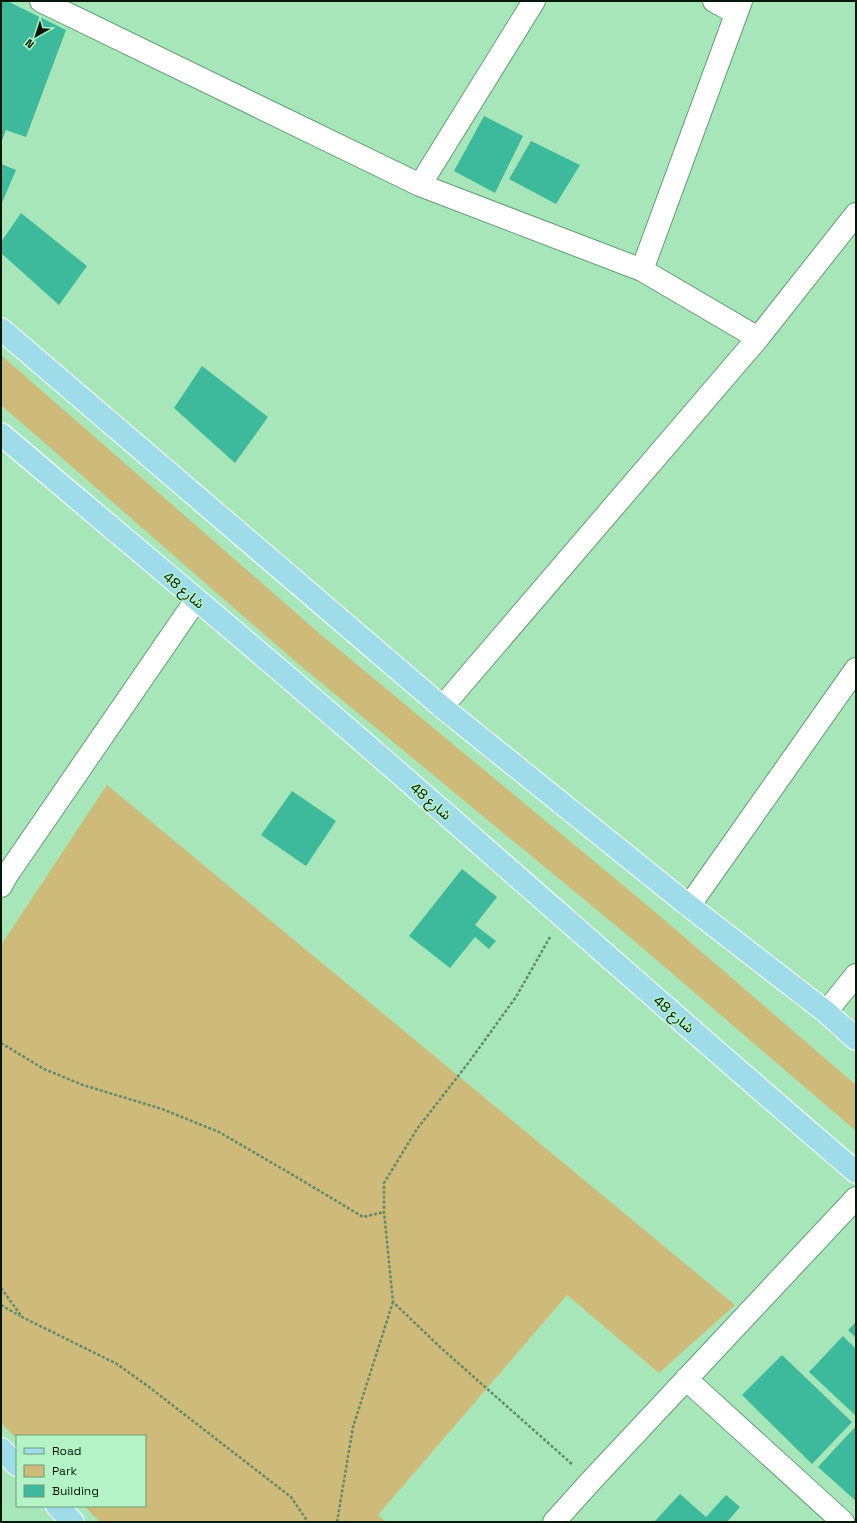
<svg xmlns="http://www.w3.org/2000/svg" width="857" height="1523" viewBox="0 0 857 1523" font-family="'Space Grotesk','Noto Sans Arabic',sans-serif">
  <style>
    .green { fill: #cfbb79 }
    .building { fill: #3cba9b }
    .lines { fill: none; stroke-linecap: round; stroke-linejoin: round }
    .minor-casing { stroke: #619e73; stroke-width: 24 }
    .major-casing { stroke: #fff; stroke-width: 24 }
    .path { stroke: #5e8b6b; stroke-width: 2.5; stroke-dasharray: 3 2; stroke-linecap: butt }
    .minor { stroke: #fff; stroke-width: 22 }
    .major { stroke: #9ddce8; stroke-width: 22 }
    .labels { text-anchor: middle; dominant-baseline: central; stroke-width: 3; stroke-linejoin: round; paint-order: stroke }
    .street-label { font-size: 14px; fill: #021909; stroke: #b4f3c5 }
  </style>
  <rect width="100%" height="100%" fill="#a7e6b8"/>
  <path class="green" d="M1 355 319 633 654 911 856 1085V1131L632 939 296 662 1 405Z
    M107 785 735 1305 659 1373 567 1295 378 1515 386 1522H100L84 1506H145V1436H17V1439L1 1423V945Z"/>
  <path class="building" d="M1 1H7L66 30 26 137 6 130 1 143Z
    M484 116 523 136 495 193 454 171Z
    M531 141 580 165 556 204 509 179Z
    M1 164 16 170 1 205Z
    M21 213 87 266 59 305 1 253V242Z
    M202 366 268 417 235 463 174 408Z
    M292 791 336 821 306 866 261 835Z
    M462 869 497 897 475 925 496 941 489 949 475 937 450 968 409 936Z
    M856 1322V1338L848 1330Z
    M843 1336 856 1349V1414L855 1415 809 1372Z
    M782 1355 852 1422 812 1464 742 1395Z
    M856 1426V1501L818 1467Z
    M680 1494 706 1517 726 1495 740 1507 727 1522H654Z"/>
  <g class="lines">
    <g class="minor-casing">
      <path id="minor" d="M41 1 420 185 642 270 758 338
        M714 1 736 13
        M420 185 534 1
        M642 270 741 1
        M442 707 758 338 856 214
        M1 886 7 875 196 600
        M689 906 856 669
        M826 1012 856 975
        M686 1379 843 1522
        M554 1522 591 1481 856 1198"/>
    </g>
    <g class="major-casing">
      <path id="major" d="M1 329 442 707 689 906 826 1012 856 1039
        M1 434C116 532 233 629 347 728 517 875 685 1026 856 1172
        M1 1449 17 1465
        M57 1506 73 1522"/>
    </g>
    <path class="path" d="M550 937 516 997 469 1062 417 1129 384 1183V1212L393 1302 440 1347 573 1465
      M1 1043 44 1069 83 1085 162 1109 219 1132 298 1178 363 1217 384 1212
      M1 1288 22 1317 117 1364 149 1387 291 1497 308 1522
      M1 1305 20 1316
      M337 1522 353 1427 393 1302"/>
    <use href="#minor" class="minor"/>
    <use href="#major" class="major"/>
  </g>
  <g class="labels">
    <g class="street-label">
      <text transform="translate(184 590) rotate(40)">48 شارع</text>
      <text transform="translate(431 801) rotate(41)">48 شارع</text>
      <text transform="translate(674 1014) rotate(41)">48 شارع</text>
    </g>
  </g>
  <rect width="857" height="1523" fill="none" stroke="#021909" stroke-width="4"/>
  <rect x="16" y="1435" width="130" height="72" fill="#b4f3c5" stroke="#6d9c7a"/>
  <rect x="24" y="1448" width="20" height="6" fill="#9ddce8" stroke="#6d9c7a"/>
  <text x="52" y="1455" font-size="12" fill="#021909">Road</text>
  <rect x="24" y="1465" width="20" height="12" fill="#cfbb79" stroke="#6d9c7a"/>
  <text x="52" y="1475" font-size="12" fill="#021909">Park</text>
  <rect x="24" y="1485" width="20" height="12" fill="#3cba9b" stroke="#6d9c7a"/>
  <text x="52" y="1495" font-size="12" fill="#021909">Building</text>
  <g transform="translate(36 36) rotate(219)" stroke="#b4f3c5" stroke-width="3" paint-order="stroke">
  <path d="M0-3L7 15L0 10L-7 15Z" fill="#021909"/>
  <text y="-6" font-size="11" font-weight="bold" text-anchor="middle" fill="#021909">N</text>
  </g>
</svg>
